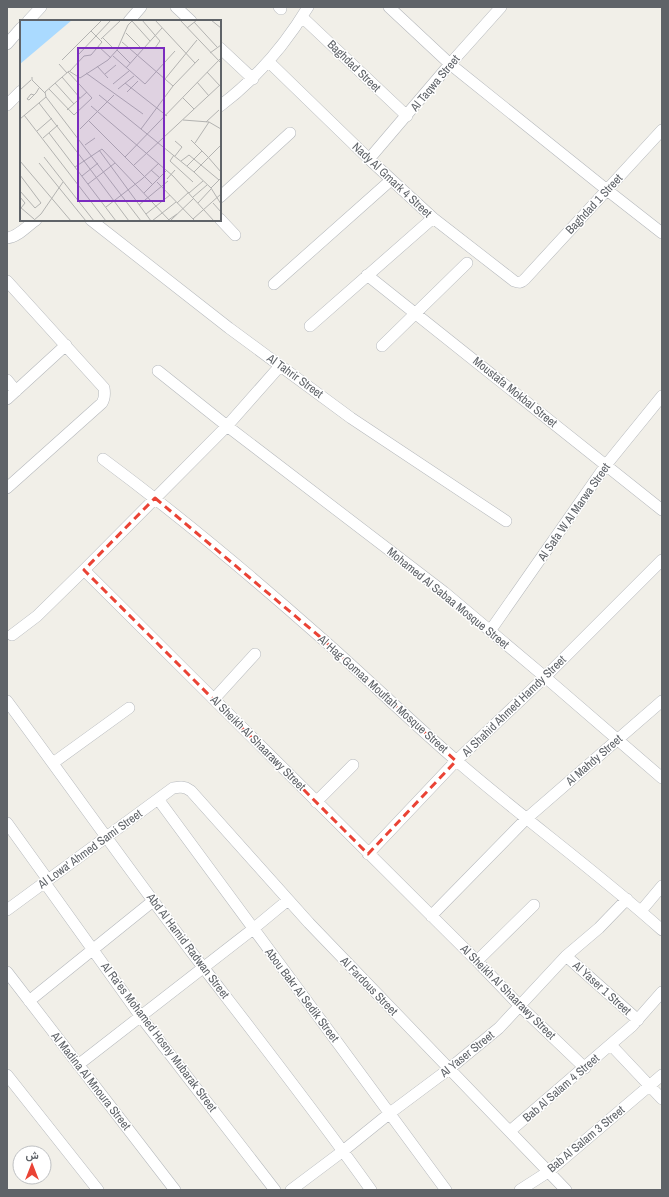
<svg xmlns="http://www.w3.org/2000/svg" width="669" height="1197" viewBox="0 0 669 1197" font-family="'Archivo Narrow',Vazirmatn,sans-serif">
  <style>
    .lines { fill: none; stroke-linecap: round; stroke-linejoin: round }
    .minor-casing { stroke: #b5b8bc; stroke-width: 12 }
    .minor { stroke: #fff; stroke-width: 11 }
    .marked { fill: none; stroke: #ea4335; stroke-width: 3; stroke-dasharray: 8 5; stroke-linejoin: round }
    .labels { text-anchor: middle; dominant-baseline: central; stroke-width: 3; stroke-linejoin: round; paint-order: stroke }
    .street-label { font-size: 12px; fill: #5f6368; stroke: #fff }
    .inset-road { fill: none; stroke: #b3b3b1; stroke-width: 1 }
    .view { fill: #7b2cbf; fill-opacity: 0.15; stroke: #7b2cbf; stroke-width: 2 }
    .inset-edge { fill: none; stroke: #5f6368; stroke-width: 2 }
  </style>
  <rect width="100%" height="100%" fill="#f1efe8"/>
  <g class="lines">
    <g class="minor-casing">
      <path id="minor" d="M176 7 191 21
        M279 7 281 9
        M389 7 450 64 607 190 662 233
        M302 17 407 116
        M28 21 41 7
        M129 21 141 7
        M7 44 21 28
        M220 48 253 79
        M269 62 369 159 433 218 514 281C519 283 521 283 525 279L662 130
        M7 105 21 91
        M220 106C256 79 285 45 308 7
        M369 159 450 64 501 7
        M220 197 290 133
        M220 219 235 235
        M91 220 229 328 351 418 506 521
        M7 238C18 237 27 226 36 220
        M367 275 662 510
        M7 281 104 388C105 394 105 398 102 403L7 488
        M274 284 391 180
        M310 326 433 218
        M382 346 467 263
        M158 371 227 426 444 592 545 677 662 778
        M7 380 16 391
        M7 399 66 345
        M103 459C177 514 249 574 319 636 366 677 410 721 458 762 524 819 596 871 662 930
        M84 570 477 961 520 1006 585 1068
        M490 631 606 465 662 396
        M12 635 37 616 84 570 227 426 280 366
        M214 699 255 654
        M7 701C73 790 136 880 203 967 260 1041 317 1114 371 1190
        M53 763 129 708
        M158 799 446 1190
        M316 802 353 765
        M7 823 48 880
        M368 854 456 761 545 677 662 560
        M45 883 141 1017 275 1190
        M7 910 173 788 181 787 186 788 191 791 309 923 566 1190
        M641 911 662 886
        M431 916 526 819 662 701
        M566 956 638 1020
        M477 961 534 905
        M7 972 175 1190
        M29 1001 153 901
        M611 1045 662 1099
        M78 1065 253 929 288 900
        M7 1075 98 1190
        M510 1131 632 1026 662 992
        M291 1190 343 1151 390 1113 449 1069 499 1028 566 956 599 928 627 899
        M520 1190 548 1172 662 1075"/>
    </g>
    <use href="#minor" class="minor"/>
  </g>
  <path class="marked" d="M155 498 319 636 456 761 368 854 84 570Z"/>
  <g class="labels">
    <g class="street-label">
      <text transform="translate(354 66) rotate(44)">Baghdad Street</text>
      <text transform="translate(435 83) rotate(-50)">Al Taqwa Street</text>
      <text transform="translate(392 180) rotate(43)">Nady Al Gmark 4 Street</text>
      <text transform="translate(594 204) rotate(-47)">Baghdad 1 Street</text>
      <text transform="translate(295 376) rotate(36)">Al Tahrir Street</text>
      <text transform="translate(515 392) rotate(39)">Moustafa Mokbal Street</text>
      <text transform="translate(574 512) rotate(-55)">Al Safa W Al Marwa Street</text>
      <text transform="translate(448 598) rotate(39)">Mohamed Al Sabaa Mosque Street</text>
      <text transform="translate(383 694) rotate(42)">Al Hag Gomaa Mouftah Mosque Street</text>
      <text transform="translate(514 706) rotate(-44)">Al Shahid Ahmed Hamdy Street</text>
      <text transform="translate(258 743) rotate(45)">Al Sheikh Al Shaarawy Street</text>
      <text transform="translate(594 760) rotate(-41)">Al Mahdy Street</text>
      <text transform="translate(90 849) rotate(-36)">Al Lowa' Ahmed Sami Street</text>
      <text transform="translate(188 946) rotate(53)">Abd Al Hamid Radwan Street</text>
      <text transform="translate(369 986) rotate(46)">Al Fardous Street</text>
      <text transform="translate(602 988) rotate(42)">Al Yaser 1 Street</text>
      <text transform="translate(508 992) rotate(45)">Al Sheikh Al Shaarawy Street</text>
      <text transform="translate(302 995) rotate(53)">Abou Bakr Al Sedik Street</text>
      <text transform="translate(159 1037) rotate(53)">Al Ra'es Mohamed Hosny Mubarak Street</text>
      <text transform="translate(467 1054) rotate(-39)">Al Yaser Street</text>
      <text transform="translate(91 1081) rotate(52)">Al Madina Al Mnoura Street</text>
      <text transform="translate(561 1088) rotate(-41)">Bab Al Salam 4 Street</text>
      <text transform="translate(586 1139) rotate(-40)">Bab Al Salam 3 Street</text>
    </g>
  </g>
  <g transform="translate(20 20)">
    <rect width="201" height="201" fill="#f1efe8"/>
    <path d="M0 0H52L0 44Z" fill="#aadaff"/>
    <path class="inset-road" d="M122 0 140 21 135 28M135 0 175 43M160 0 201 43M191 0 201 8M112 1 130 21M174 2 197 27M167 8 177 0M106 13 122 29M83 18 94 29M81 19 101 0M102 22 153 66M78 26 91 38M97 30 110 43M190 33 201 25M59 34 91 0M93 36 125 64 155 31M42 40 82 0M39 44 47 53M77 46 88 58M106 48 142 8M50 51 64 36 71 35 82 22 71 11M187 52 200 66M66 53 123 94M85 54 96 45M12 57V60L25 73M42 57 60 78M145 59 177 20M177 62 189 76M35 63 54 84M105 63 147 96M93 64 109 51M29 69 54 95 72 78 48 52M98 69 114 56M0 70 11 60M107 72 118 61M14 75 11 74 7 79 9 80 16 73 19 68M79 75 174 152 191 168 201 184M26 77 121 201M26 77 25 72 49 51 60 58 88 40 97 30 108 5 113 0M163 78 174 89M19 83 64 141M71 86 153 156 194 201M47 90 67 72M4 95 86 201M0 99 26 77M163 100 189 102 201 109M69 101 133 165M186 102 199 90M60 109 94 75M121 109 153 66 179 39M17 111 32 98M29 113 96 201M23 118 38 105M171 120 188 137M175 123 189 102M65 125 75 118M79 130 131 201M154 135 150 141 173 162M155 136 162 127 155 121M24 137 74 201M105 137 201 38M188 137 201 152M0 141 51 201M64 141 109 201M161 141 169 135 199 160M19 143 66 201M114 145 201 64M167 146 182 131M55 147 82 129 149 200M131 150 140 158M174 152 201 125M0 155 21 183 15 188 0 171M62 156 78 143M147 159 155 150M137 162 175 201M68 164 95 143M191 168 201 158M124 173 147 150M169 173 183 161M0 177 5 183 1 188M173 177 187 165M157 183 169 172M178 183 191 169M193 183 201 192M119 185 148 161M0 187 14 199M86 187 122 159 139 143M126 194 150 175M173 199 201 174M13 201 21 194 43 162M132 201 156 182M147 201 157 194M150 201 174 178"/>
    <path class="view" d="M58 28H144V181H58Z"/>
    <rect width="201" height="201" class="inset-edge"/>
  </g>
  <rect width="669" height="1197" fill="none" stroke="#5f6368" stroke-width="16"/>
  <g transform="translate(32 1165)"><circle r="19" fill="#ffffff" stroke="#bfc1c3"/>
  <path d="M0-3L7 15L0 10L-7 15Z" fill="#ea4335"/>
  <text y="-6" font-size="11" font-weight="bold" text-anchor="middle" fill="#5f6368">ش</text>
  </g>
</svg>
